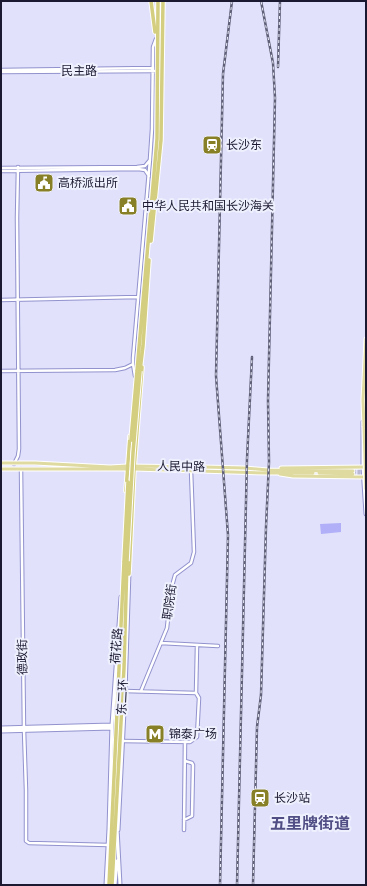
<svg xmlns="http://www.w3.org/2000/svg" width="367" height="886" viewBox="0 0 367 886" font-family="Signika,'Noto Sans SC',sans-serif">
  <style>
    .pitch { fill: #b0aff7 }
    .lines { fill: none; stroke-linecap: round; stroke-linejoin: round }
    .primary-tunnel { stroke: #b9b9d3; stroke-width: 3; stroke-dasharray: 3 1.5; stroke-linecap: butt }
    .tertiary-casing { stroke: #9292ce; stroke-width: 4.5 }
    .secondary-casing { stroke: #9292ce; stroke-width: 5 }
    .primary-casing { stroke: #fff; stroke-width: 5 }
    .trunk-casing { stroke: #fff; stroke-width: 5.5 }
    .tertiary { stroke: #fff; stroke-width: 2.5 }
    .secondary { stroke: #fff; stroke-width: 3 }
    .primary { stroke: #dfdaa0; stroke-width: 3 }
    .trunk { stroke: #d4ce80; stroke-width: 3.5 }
    .rail-casing { stroke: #5f5f78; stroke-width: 2.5 }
    .rail { stroke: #eff0fd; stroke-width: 1; stroke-dasharray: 3; stroke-linecap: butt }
    .primary-bridge-casing { stroke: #fff; stroke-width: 5; stroke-linecap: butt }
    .trunk-bridge-casing { stroke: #fff; stroke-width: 5.5; stroke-linecap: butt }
    .primary-bridge { stroke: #dfdaa0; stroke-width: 3 }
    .trunk-bridge { stroke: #d4ce80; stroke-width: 3.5 }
    .labels { text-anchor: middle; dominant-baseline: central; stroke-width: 4; stroke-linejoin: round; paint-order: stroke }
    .street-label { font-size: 12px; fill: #1a1931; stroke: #eff0fd }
    .poi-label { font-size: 12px; fill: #1a1931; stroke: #eff0fd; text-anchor: start }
    .district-label { font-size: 16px; font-weight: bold; fill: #504e85; stroke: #eff0fd }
  </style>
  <rect width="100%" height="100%" fill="#e1e1fc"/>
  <path class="pitch" d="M341 523V532L321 534 320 524Z"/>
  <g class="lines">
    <path class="primary-tunnel" d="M353 471H364
      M353 474H365"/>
    <g class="tertiary-casing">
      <path id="tertiary" d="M1 70 153 68
        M1 72 157 71
        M1 168 137 167 145 166 150 160
        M1 171 138 169 145 170 149 176
        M1 300 138 297
        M1 371 115 370 125 368 133 364
        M135 376 133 364V358L150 159 152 129 153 47 156 39
        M14 464 18 456 19 449 17 218 18 167
        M21 469 24 730 26 790V841L29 843 108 845
        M161 643 218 646
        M125 691 196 693
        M141 691 167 628 171 590 175 575 191 563 194 552 191 470
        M123 741 190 742 197 737 199 698 196 693 197 646
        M184 820 192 816 193 765 192 763 185 761
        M184 830 185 742"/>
    </g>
    <g class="secondary-casing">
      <path id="secondary" d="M363 422V467L366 514
        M1 728 112 725
        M1 731 112 728
        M117 828 120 885
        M109 829 112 725 121 597
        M118 830 125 691 129 572
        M106 885 109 829
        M115 885 117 861"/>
    </g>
    <g class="primary-casing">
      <path id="primary" d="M364 426 363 400 366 339
        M1 463H35L110 467 127 466 204 467 245 468 268 470 353 471
        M281 468 366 467
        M1 469H134L266 473H313
        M319 473 353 474
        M280 474 293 476 366 477"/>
    </g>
    <g class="trunk-casing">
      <path id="trunk" d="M151 1 155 32
        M151 241 161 140 163 1
        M137 371 157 139 158 1
        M140 371 143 346 149 260
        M126 491 130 436
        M129 574 134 469 142 367
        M109 885 124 561
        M112 885 124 668 127 561"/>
    </g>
    <use href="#tertiary" class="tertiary"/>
    <use href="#secondary" class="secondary"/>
    <use href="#primary" class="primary"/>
    <use href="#trunk" class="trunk"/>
    <g class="rail-casing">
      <path id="rail" d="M278 67 280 1
        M220 885 228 535 216 376 223 74 232 1
        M237 885 247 459 252 357
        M253 885 257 727 261 695 266 527 269 462 268 401 275 98 273 63 261 1"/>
    </g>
    <use href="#rail" class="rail"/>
    <g class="primary-bridge-casing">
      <path id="primary-bridge" d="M364 426 366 489"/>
    </g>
    <g class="trunk-bridge-casing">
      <path id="trunk-bridge" d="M131 440 137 371
        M124 561 128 482
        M127 561 133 453 140 371"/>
    </g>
    <use href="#primary-bridge" class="primary-bridge"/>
    <use href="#trunk-bridge" class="trunk-bridge"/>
  </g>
  <defs>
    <g id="station-square" transform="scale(1)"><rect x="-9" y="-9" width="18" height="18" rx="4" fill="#888027" stroke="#eff0fd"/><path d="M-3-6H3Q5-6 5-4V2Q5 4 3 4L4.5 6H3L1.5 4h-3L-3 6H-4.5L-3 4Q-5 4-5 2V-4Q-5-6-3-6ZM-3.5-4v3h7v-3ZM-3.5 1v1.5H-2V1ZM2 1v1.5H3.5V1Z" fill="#fff"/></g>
    <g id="civic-square" transform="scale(1)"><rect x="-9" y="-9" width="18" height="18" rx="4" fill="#888027" stroke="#eff0fd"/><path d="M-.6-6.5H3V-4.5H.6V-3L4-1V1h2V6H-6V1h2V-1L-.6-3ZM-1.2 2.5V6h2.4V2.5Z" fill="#fff"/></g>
    <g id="metro-square" transform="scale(1)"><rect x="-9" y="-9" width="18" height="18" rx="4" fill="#888027" stroke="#eff0fd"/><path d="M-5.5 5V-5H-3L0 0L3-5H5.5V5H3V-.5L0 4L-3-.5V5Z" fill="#fff"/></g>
  </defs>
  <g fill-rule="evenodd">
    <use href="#station-square" x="212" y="145"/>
    <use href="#civic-square" x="44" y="183"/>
    <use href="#civic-square" x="128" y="206"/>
    <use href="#metro-square" x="155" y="734"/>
    <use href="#station-square" x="260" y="798"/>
  </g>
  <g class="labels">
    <g class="street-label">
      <text x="79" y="71">民主路</text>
      <text transform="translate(181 467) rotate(1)">人民中路</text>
      <text transform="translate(170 602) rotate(-82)">职院街</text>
      <text transform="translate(117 646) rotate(-86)">荷花路</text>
      <text transform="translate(23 657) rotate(-91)">德政街</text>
      <text transform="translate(123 697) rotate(-87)">东二环</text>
    </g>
    <g class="poi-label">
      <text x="226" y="145">长沙东</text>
      <text x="58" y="183">高桥派出所</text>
      <text x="142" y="206">中华人民共和国长沙海关</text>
      <text x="169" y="734">锦泰广场</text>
      <text x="274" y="798">长沙站</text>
    </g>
    <g class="district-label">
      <text x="310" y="824">五里牌街道</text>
    </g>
  </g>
  <rect width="367" height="886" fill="none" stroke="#1a1931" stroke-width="4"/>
</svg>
